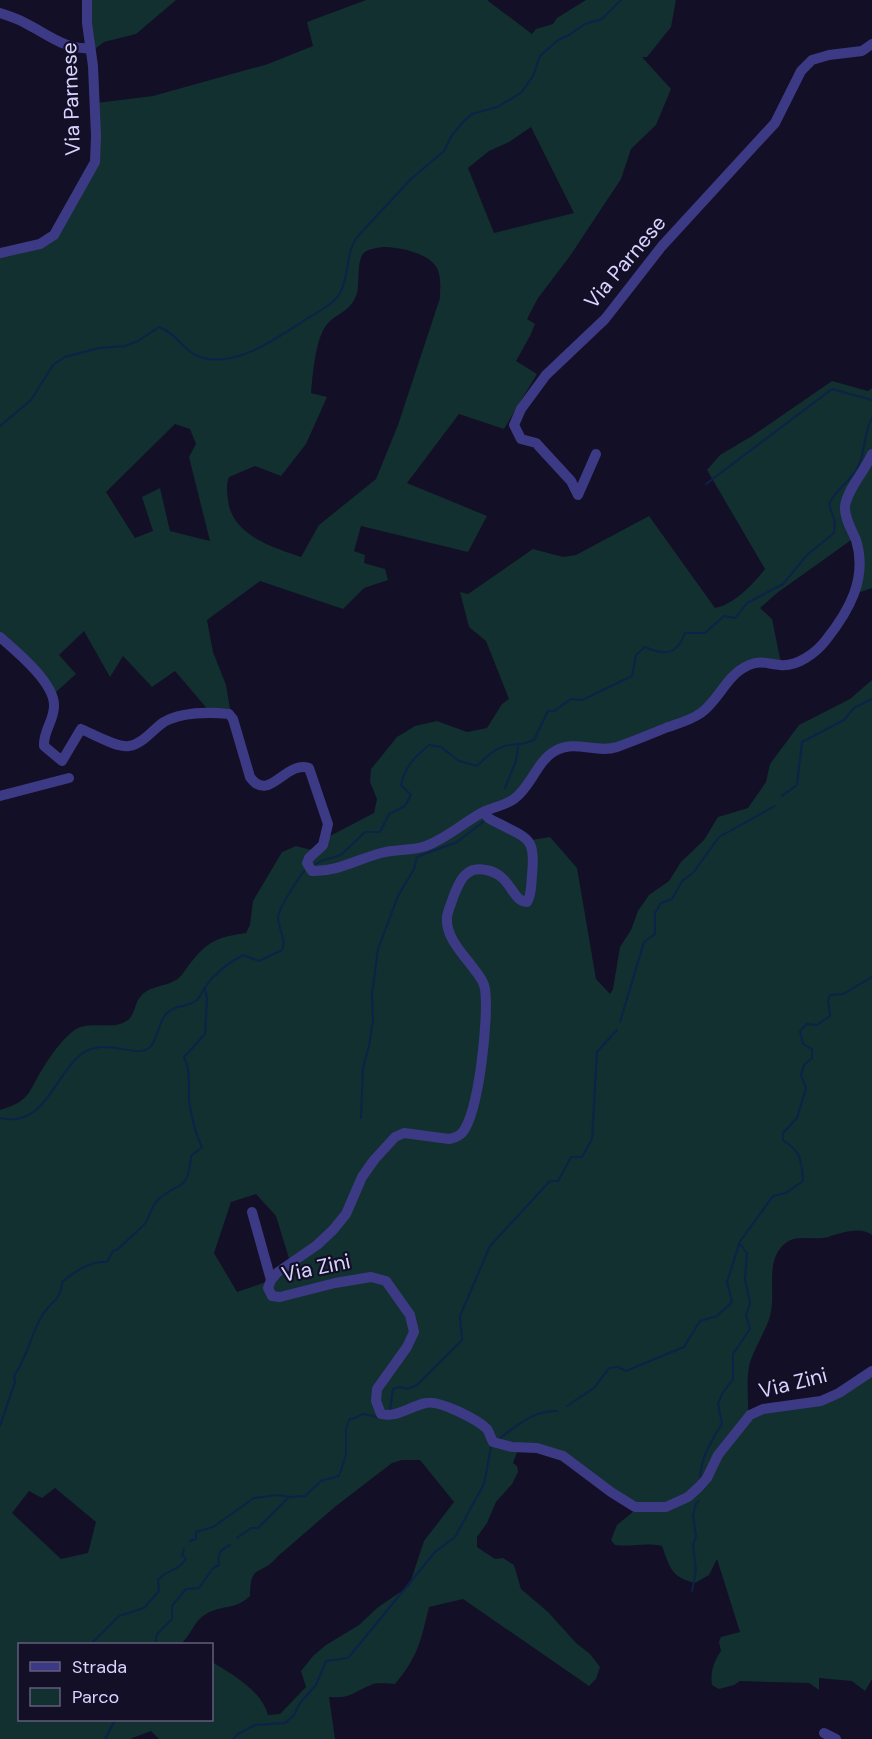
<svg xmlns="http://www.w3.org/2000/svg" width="872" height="1739" viewBox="0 0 872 1739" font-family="'DM Sans',sans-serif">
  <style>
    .green { fill: #12302f; fill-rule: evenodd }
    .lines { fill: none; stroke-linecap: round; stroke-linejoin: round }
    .stream { stroke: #0c2248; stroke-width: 2 }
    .minor { stroke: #3d3a85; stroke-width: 10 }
    .labels { text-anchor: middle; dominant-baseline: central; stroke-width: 4.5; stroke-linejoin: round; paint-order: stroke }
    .street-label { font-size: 21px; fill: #d9d4ff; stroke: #130f26 }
  </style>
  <rect width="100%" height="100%" fill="#130f26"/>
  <path class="green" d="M91 0H176L136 34 104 42 90 53Z
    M366 0H487L532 34 536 29 553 24 557 18 586 0H676L671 27 647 57H642L671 89 656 125 631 149 621 179 570 256 538 298 527 319 535 324 530 336 516 361 537 374 504 429 459 414 407 483 487 516 468 552 361 526 354 551 365 555 364 563 385 569 388 580 364 588 343 609 260 581 207 620 213 652 226 685 231 715 210 712 175 671 152 687 123 656 110 677 84 631 59 655 76 674 55 693 0 634V253L49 239 93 169 96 103 153 96 268 64 313 46 307 22ZM531 127 574 213 494 233 468 168 489 151 509 142ZM382 247C397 247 425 252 435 265 442 274 440 288 440 298L398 425 376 479 319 525 301 557C272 547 232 535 228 500 227 491 226 485 229 477L255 466 281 476 306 444 327 397 311 393C313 374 315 336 329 322 340 312 352 310 357 293 360 283 356 258 365 252 369 249 377 248 382 247ZM175 424 190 429 196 444 189 457 210 541 170 531 160 488 142 497 153 531 135 538 106 492Z
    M832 381 868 391 872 388V588L855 594 854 538 777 593 760 608 772 619 781 663H753L699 713 615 746H562L525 787 484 813 532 840 550 837 577 868 596 979 610 994 613 989 620 947 631 930 638 911 649 895 669 881 681 862 704 840 718 817 748 808 766 782 770 764 799 725 850 699 872 680V1235C859 1226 842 1233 828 1237 814 1241 799 1234 787 1242 763 1259 777 1292 770 1316 766 1331 751 1354 749 1367 746 1384 749 1402 748 1419L765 1410 820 1400 872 1369V1679L865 1691 852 1681 819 1678V1690L809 1683 740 1681 734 1685 719 1689 712 1685C710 1671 714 1662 721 1651L719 1642 721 1637 740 1632 717 1559 709 1575 695 1583C671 1577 670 1568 662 1546 646 1542 632 1547 615 1545L611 1540 617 1525 639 1507 575 1460 519 1447 513 1463 517 1466 518 1472 512 1484 496 1502 487 1523 477 1537V1547L495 1559 503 1558 514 1565 521 1589 548 1612 576 1643 590 1654 600 1667 596 1679 589 1686 463 1599 429 1607C421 1640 418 1657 395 1684 388 1684 377 1682 371 1685 353 1692 351 1699 329 1697L335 1739H159L151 1731 130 1739H0V1110C31 1101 28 1092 43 1068 51 1055 61 1041 72 1032 87 1018 112 1032 128 1020 135 1014 135 1002 141 996 149 986 164 987 174 981 181 978 184 971 189 965 207 941 218 937 246 933L250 925 253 901 282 852 296 846 316 851 326 838 374 813 377 799 370 782 371 769 397 737 415 726 437 721 467 732 487 728 502 704 509 699 486 641 469 627 460 592 468 594 533 549 563 557 576 555 649 516 715 608C735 604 753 584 765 569L707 470 720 455 752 436ZM256 1194 276 1216 291 1265 266 1282 237 1292 214 1253 231 1202ZM402 1460H420L454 1502 424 1541 409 1586 377 1608 359 1625 326 1645 313 1656 301 1671 306 1687 280 1714 268 1715C262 1691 232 1674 212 1662V1720H20V1644H184L182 1643C192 1633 194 1621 206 1614 223 1604 234 1611 250 1596 250 1562 261 1577 277 1557L336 1506 392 1463ZM55 1488 96 1522 88 1553 61 1559 12 1513 29 1491 42 1498Z"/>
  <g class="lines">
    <path class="stream" d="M0 426 31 400 53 365 65 357 99 348 125 346 138 341 159 327C177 333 185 354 203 358 239 367 280 336 308 318 319 311 333 305 340 293 350 275 345 254 357 237L411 179 444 151 452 135 462 123 472 114 497 107 521 93 533 76 540 56 558 40 569 35 585 24 602 19 621 0
      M706 484 832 389 872 400
      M505 788 516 761 518 747
      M782 796 797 785 802 742 844 720 854 708 872 699
      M314 865 321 861 341 855 365 832H380L389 814 405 806 411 795 401 785C405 766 415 757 429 745L441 747 459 761 477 766C485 758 497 746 510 745 521 744 523 744 534 740L548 711H554L571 699 582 700 632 676 636 655 645 647C665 656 677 655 685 633H705L724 616 735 618 747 603 783 584 807 555 834 533 835 522 829 504C837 488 846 485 855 472 866 456 863 433 872 418
      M620 1022 644 942 655 934V913L661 903 672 899 682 881 693 873 719 837 775 806
      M0 1118C43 1129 54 1077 80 1055 105 1035 136 1060 150 1047 159 1037 158 1023 166 1014 174 1005 185 1007 194 1002 201 998 201 993 205 987 215 973 228 963 243 955L259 961 282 950C287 939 278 929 278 917 278 909 298 879 304 871
      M361 1118 363 1068 369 1046 373 1020 372 994 378 949 398 896 414 869 417 857 457 842 483 822
      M567 1406 594 1388 609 1368 618 1367 626 1371 684 1347 700 1321 717 1316 732 1302 727 1282 739 1244
      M390 1410 393 1389 400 1387 407 1389 417 1385 462 1340 460 1316 490 1246 550 1181H558L571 1157H582L592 1139 597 1052 617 1030
      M0 1426 15 1382 14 1376C27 1358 31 1333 43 1314 52 1300 61 1301 62 1282 76 1271 89 1261 107 1262L113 1251 118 1249C127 1240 138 1232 146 1222 150 1216 151 1207 157 1201 178 1180 188 1194 191 1156L202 1147C195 1133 191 1115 189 1100 188 1085 191 1070 184 1057L205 1034 207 999 205 988
      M500 1438C518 1425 534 1410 557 1411
      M700 1481C700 1459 711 1441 722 1424L718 1404 722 1394 733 1379V1354L750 1329 746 1315 750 1303 745 1279 747 1253 739 1243 773 1196 786 1193 803 1181C801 1159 802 1153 783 1140V1133L797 1118 806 1088 801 1075 804 1065 812 1058V1049L803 1044 800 1031 807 1024 817 1025 830 1016 828 1000 830 995 843 994 872 977
      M237 1538 251 1528H258L289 1497 305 1496 321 1481 339 1476 346 1455V1429L349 1420 364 1414 378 1417
      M190 1541 196 1539V1532L213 1527 254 1498 278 1495 289 1497
      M692 1591 696 1571 693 1545 696 1536 693 1515 696 1503 699 1501
      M91 1644 119 1616 144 1608 159 1591 158 1580C169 1568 176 1573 186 1559L182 1555 184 1549
      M155 1644 157 1634 172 1619V1606L186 1589 199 1588 213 1568 219 1565C217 1553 220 1550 230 1545
      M105 1739 115 1720
      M233 1739 238 1734 255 1725 285 1723 294 1715 300 1703 316 1685 326 1661 348 1658 435 1552 455 1537 484 1484 491 1447"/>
    <path class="minor" d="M0 13C9 16 19 19 27 24 47 34 66 50 89 48
      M0 253 40 244 54 235 95 162 96 136 93 66 87 23V0
      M596 454 578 495 571 481 536 443 521 439 514 425 521 409 546 375 605 319 662 246 775 123 801 71 812 60 829 55 862 51 872 44
      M0 637C16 651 55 683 54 706 54 721 43 731 44 746L62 761 81 729C93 734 117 748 129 746 143 744 153 729 164 722 182 712 210 712 229 714L233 719 250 777C269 804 285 760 309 768L328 824 323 845 309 858 307 863 312 871C337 872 358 859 381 853 396 849 412 851 426 846 448 838 465 821 485 811 494 807 506 805 514 799 531 787 537 761 555 751 575 739 596 754 617 747 634 741 651 734 668 727 680 723 691 720 701 713 720 699 726 675 749 665 761 660 768 664 780 665 797 667 816 653 826 640 849 611 868 578 856 540 852 530 844 518 845 506 848 488 865 471 872 454
      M0 796 69 778
      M484 812C487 818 491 820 498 823 528 839 536 837 532 875 531 884 532 894 527 902 511 901 512 875 486 870 482 869 477 869 473 870 462 874 458 886 454 895 452 902 448 910 447 917 445 937 464 955 474 969 479 975 484 982 485 989 489 1017 479 1113 462 1133 458 1137 454 1138 449 1139L404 1133 395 1137 374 1160 362 1177 346 1214 333 1230 317 1245 278 1272 271 1280 268 1288 272 1296 280 1297 335 1283 371 1277 386 1281 410 1315 414 1332 407 1347 377 1389 376 1401 381 1414C397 1418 410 1406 426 1403 439 1400 477 1419 487 1429 489 1432 491 1438 493 1442L512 1447 537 1448 563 1456 611 1492 635 1507H666L688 1497 699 1487 707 1478 718 1455 750 1415 763 1409 821 1401 839 1393 872 1371
      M252 1212 271 1280
      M824 1733 836 1739"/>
  </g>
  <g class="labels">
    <g class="street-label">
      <text transform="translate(71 99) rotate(-92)">Via Parnese</text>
      <text transform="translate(625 262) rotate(-50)">Via Parnese</text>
      <text transform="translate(316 1268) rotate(-12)">Via Zini</text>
      <text transform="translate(793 1383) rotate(-14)">Via Zini</text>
    </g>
  </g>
  <rect x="18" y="1643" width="195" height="78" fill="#130f26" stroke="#625e7d" stroke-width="1.5"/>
  <rect x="30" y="1662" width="30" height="9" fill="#3d3a85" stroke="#625e7d" stroke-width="1.5"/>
  <text x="72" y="1673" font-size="18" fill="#d9d4ff">Strada</text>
  <rect x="30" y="1688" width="30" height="18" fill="#12302f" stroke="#625e7d" stroke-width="1.5"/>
  <text x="72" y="1703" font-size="18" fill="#d9d4ff">Parco</text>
</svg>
